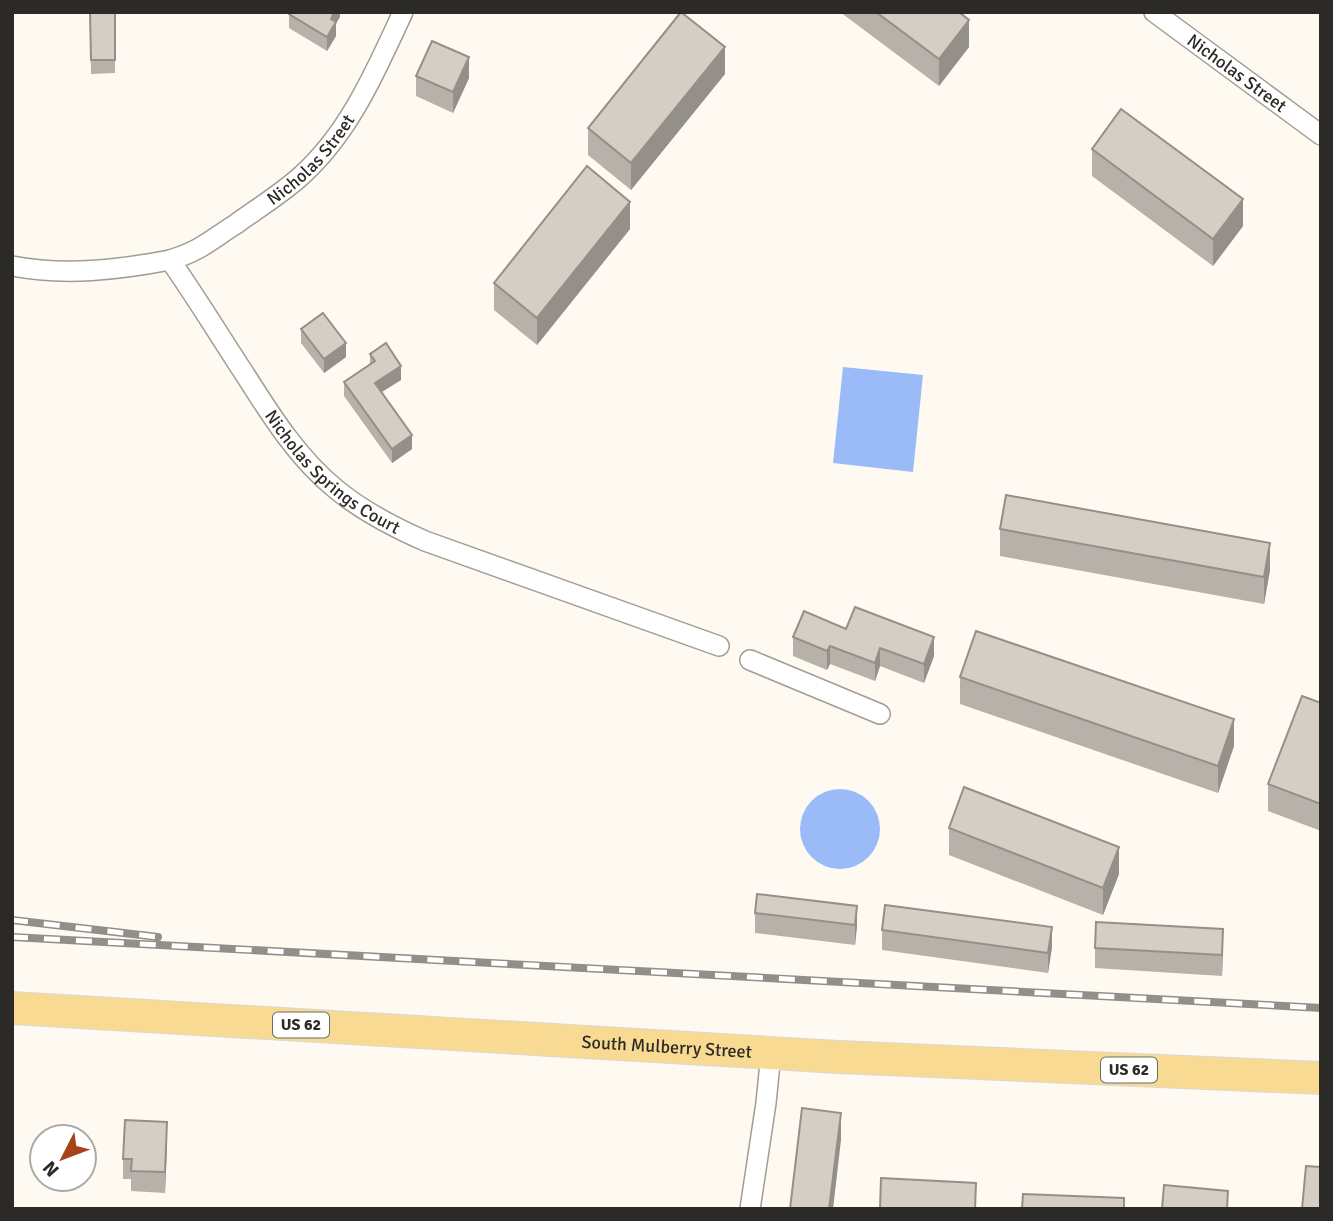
<svg xmlns="http://www.w3.org/2000/svg" width="1333" height="1221" viewBox="0 0 1333 1221" font-family="Signika,sans-serif">
  <style>
    .water { fill: #9abbf8 }
    .lines { fill: none; stroke-linecap: round; stroke-linejoin: round }
    .minor-casing { stroke: #a29d93; stroke-width: 22 }
    .primary-casing { stroke: #d9d9d8; stroke-width: 34 }
    .minor { stroke: #fff; stroke-width: 19 }
    .primary { stroke: #f9da92; stroke-width: 32 }
    .rail-casing { stroke: #928f88; stroke-width: 8 }
    .rail { stroke: #fff; stroke-width: 5; stroke-dasharray: 16; stroke-linecap: butt }
    .wall { fill: #b6b1a9 }
    .shaded-wall { fill: #949089 }
    .building { fill: #d4cec4; stroke: #949089; stroke-width: 2 }
    .labels { text-anchor: middle; dominant-baseline: central; stroke-width: 5; stroke-linejoin: round; paint-order: stroke }
    .shield { fill: #fff; stroke: #6b6a67; stroke-width: 2 }
    .shield-label { font-size: 16px; font-weight: bold; fill: #2c2a26 }
    .street-label { font-size: 18px; fill: #2c2a26; stroke: #fff }
  </style>
  <rect width="100%" height="100%" fill="#fffaf1"/>
  <path class="water" d="M843 367 923 375 913 472 833 463Z
    M800 829a40 40 0 1 1 80 0a40 40 0 1 1-80 0Z"/>
  <g class="lines">
    <g class="minor-casing">
      <g id="minor">
        <path id="s1" d="M1154 12 1321 135"/>
        <path id="s2" d="M170 260C199 252 212 239 236 224 258 208 281 194 301 176 350 132 376 70 403 12"/>
        <path id="s3" d="M12 266C65 276 118 270 170 260 196 297 219 335 244 373 270 414 298 459 337 490 364 512 393 527 425 541L719 646"/>
        <path d="M750 660 880 714"/>
        <path d="M750 1209 766 1103 771 1053"/>
      </g>
    </g>
    <g class="primary-casing">
      <g id="primary">
        <path id="s4" d="M12 1008 839 1057 1321 1078"/>
      </g>
    </g>
    <use href="#minor" class="minor"/>
    <use href="#primary" class="primary"/>
    <g class="rail-casing">
      <path id="rail" d="M12 920 158 937
        M12 937 1321 1008"/>
    </g>
    <use href="#rail" class="rail"/>
  </g>
  <path class="wall" d="M90 12H115V73L91 74Z
    M340 12V17L336 23V36L327 51 289 28V14Z
    M840 12H959L969 47 939 86Z
    M725 74 631 190 588 155V128Z
    M416 76 469 78 453 113 416 96Z
    M1092 149 1243 226 1213 266 1092 176Z
    M630 229 537 345 494 310V283Z
    M301 329 346 357 324 373 301 343Z
    M370 354 401 380 382 392 412 449 392 463 344 396V382L370 364Z
    M1000 529 1270 570 1264 604 1000 556Z
    M846 629 934 656 924 683 880 666 875 681 830 664 827 670 793 656V637Z
    M960 677 1234 746 1218 793 960 704Z
    M1321 703V831L1268 811V784Z
    M949 828 1119 874 1103 915 949 855Z
    M857 906V926L855 945 755 933V913Z
    M882 930 1052 947 1048 973 882 950Z
    M1095 948 1223 950 1222 976 1095 968Z
    M167 1143 165 1193 131 1191V1179H123V1159Z"/>
  <path class="shaded-wall" d="M334 12H340V17L336 23V36L327 51V37L331 19Z
    M969 20V47L939 86V59Z
    M725 47V74L631 190V163Z
    M469 57V78L453 113V92Z
    M1243 199V226L1213 266V239Z
    M630 202V229L537 345V318Z
    M346 343V357L324 373V359Z
    M401 366V380L375 396V383Z
    M412 435V449L392 463V449Z
    M1270 543V570L1264 604V577Z
    M934 637V656L924 683V664Z
    M830 646V664L827 670V651Z
    M880 648V666L875 681V663Z
    M1234 719V746L1218 793V766Z
    M1119 847V874L1103 915V888Z
    M857 906V926L855 945V925Z
    M1052 927V947L1048 973V953Z
    M1223 929V950L1222 976V955Z
    M841 1113V1140L833 1209H829Z
    M167 1122V1143L165 1193V1172Z"/>
  <path class="building" d="M90 12H115V60H91Z
    M290 12H334L331 19 336 22 327 37 289 14Z
    M681 12 725 47 631 163 588 128Z
    M876 12H959L969 20 939 59Z
    M432 41 469 57 453 92 416 76Z
    M1121 109 1243 199 1213 239 1092 149Z
    M587 166 630 202 537 318 494 283Z
    M323 313 346 343 324 359 301 329Z
    M386 343 401 366 375 383 412 435 392 449 344 382 375 361 370 354Z
    M1006 495 1270 543 1264 577 1000 529Z
    M855 607 934 637 924 664 880 648 875 663 830 646 827 651 793 637 804 611 846 629Z
    M976 631 1234 719 1218 766 960 677Z
    M1302 696 1321 703V804L1268 784Z
    M964 787 1119 847 1103 888 949 828Z
    M757 894 857 906 855 925 755 913Z
    M885 905 1052 927 1048 953 882 930Z
    M1096 922 1223 929 1222 955 1095 948Z
    M802 1108 841 1113 829 1209H790Z
    M125 1120 167 1122 165 1172 131 1171 132 1159H123Z
    M1306 1166 1321 1167V1209H1302Z
    M881 1178 976 1183 975 1209H880Z
    M1164 1185 1228 1191 1227 1209H1162Z
    M1023 1194 1124 1198V1209H1022Z"/>
  <g class="labels">
    <g class="shield">
      <rect x="273" y="1012.5" width="56" height="25" rx="5"/>
      <rect x="1101" y="1057.5" width="56" height="25" rx="5"/>
    </g>
    <g class="shield-label">
      <text x="301" y="1025">US 62</text>
      <text x="1129" y="1070">US 62</text>
    </g>
    <g class="street-label">
      <text stroke="none"><textPath href="#s1" startOffset="103">Nicholas Street</textPath></text>
      <text stroke="none"><textPath href="#s2" startOffset="175">Nicholas Street</textPath></text>
      <text stroke="none"><textPath href="#s3" startOffset="429">Nicholas Springs Court</textPath></text>
      <text stroke="none"><textPath href="#s4" startOffset="656">South Mulberry Street</textPath></text>
    </g>
  </g>
  <rect width="1333" height="1221" fill="none" stroke="#2c2a26" stroke-width="28"/>
  <g transform="translate(63 1158) rotate(228)"><circle r="33" fill="#ffffff" stroke="#abaaa8" stroke-width="2"/>
  <path d="M0-5L12 26L0 18L-12 26Z" fill="#a8421b"/>
  <text y="-10" font-size="19" font-weight="bold" text-anchor="middle" fill="#2c2a26">N</text>
  </g>
</svg>
